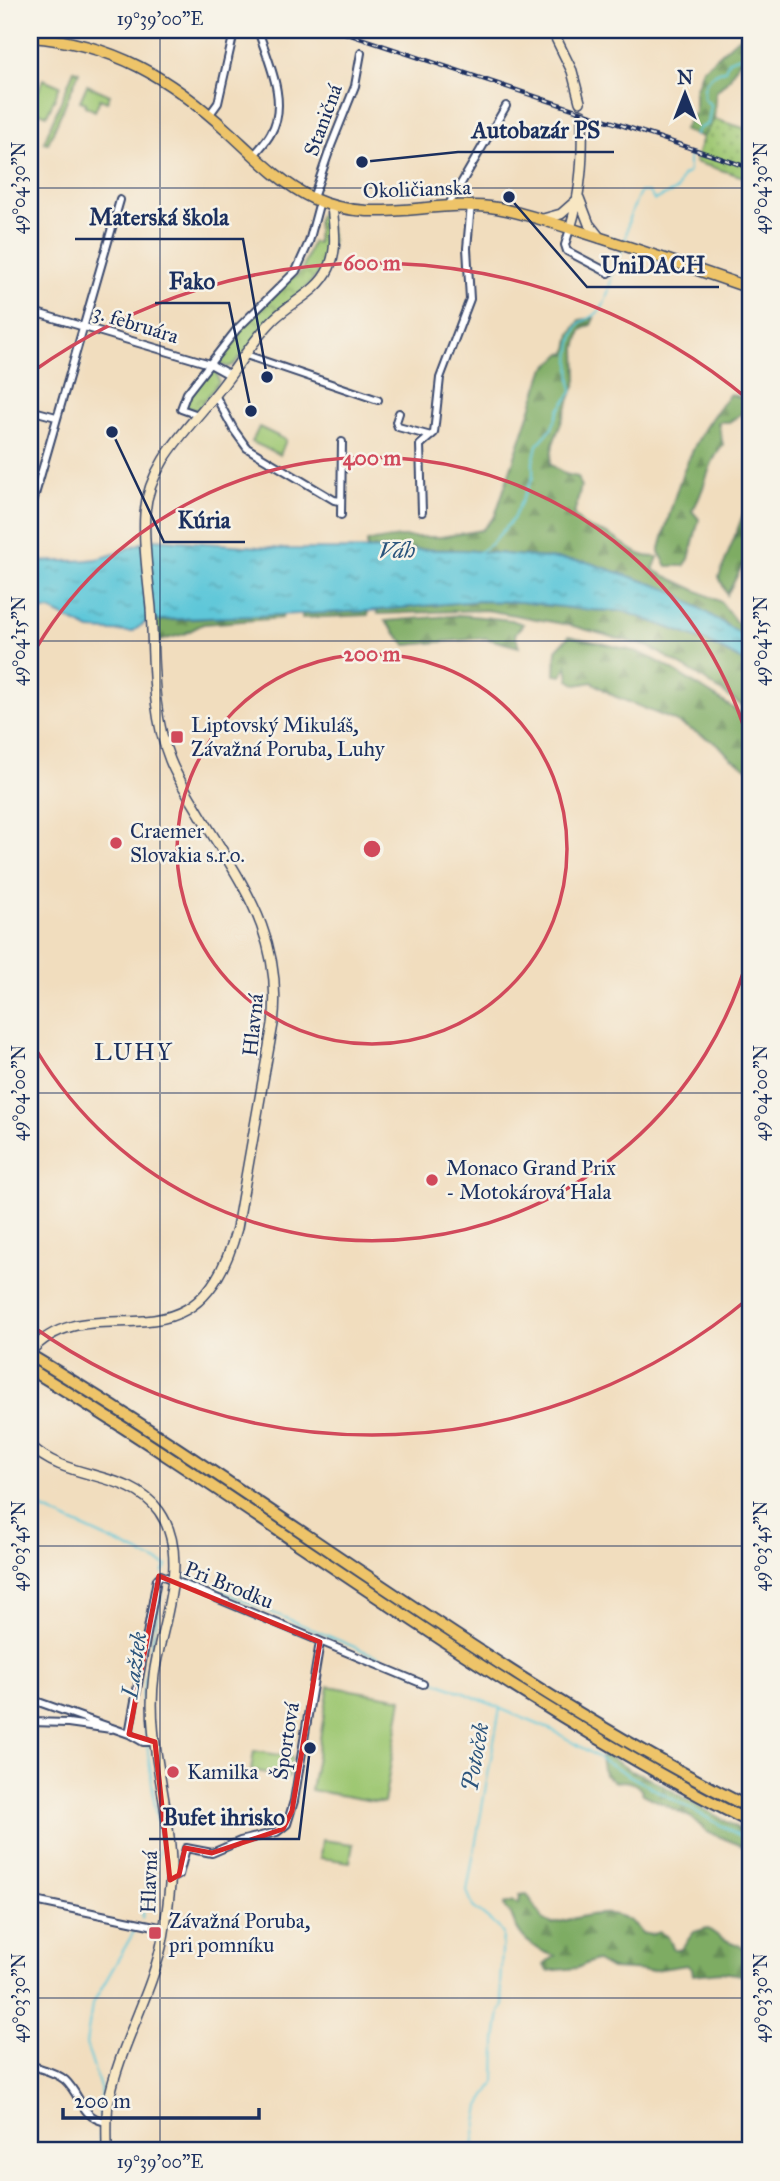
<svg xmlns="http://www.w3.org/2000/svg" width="780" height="2181" viewBox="0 0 780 2181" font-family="'IM FELL Great Primer',serif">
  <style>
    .grass { fill: url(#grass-dots); stroke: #5c7b68; stroke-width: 2 }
    .forest { fill: url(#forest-firs); stroke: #4c6e61; stroke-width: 2 }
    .park { fill: url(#park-crowns); stroke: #5c7b68; stroke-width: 2 }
    .garden { fill: #9ec772; stroke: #5c7b68; stroke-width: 2 }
    .water { fill: url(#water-ripples); stroke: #3c7b9c; stroke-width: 2 }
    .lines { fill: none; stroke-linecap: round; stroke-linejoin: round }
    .stream { stroke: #5ec7d9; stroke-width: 2 }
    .street-casing { stroke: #3b496c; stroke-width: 10 }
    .secondary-casing { stroke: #3b496c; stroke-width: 12 }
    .primary-casing { stroke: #3b496c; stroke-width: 13 }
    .highway-casing { stroke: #3b496c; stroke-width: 14 }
    .street { stroke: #fff; stroke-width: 6 }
    .secondary { stroke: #f8e7c3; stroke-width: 9 }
    .primary { stroke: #eec469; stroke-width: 10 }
    .highway { stroke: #eec469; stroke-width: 10 }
    .rail-casing { stroke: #1b2f5e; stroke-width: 4.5 }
    .rail { stroke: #f7f3e8; stroke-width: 2; stroke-dasharray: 5; stroke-linecap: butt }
    .marked { fill: none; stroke: #d62828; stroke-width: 5; stroke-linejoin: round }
    .ticks { fill: none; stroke: #1b2f5e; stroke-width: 2; stroke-opacity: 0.45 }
    .ring { fill: none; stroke: #d1495b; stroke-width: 3.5 }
    .poi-dot { fill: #d1495b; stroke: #f7f3e8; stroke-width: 2.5 }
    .labels { text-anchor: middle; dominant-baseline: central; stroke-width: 5; stroke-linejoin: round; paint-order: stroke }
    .street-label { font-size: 21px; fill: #1b2f5e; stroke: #f7f3e8 }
    .poi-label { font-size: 21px; fill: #1b2f5e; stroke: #f7f3e8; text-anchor: start }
    .water-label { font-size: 23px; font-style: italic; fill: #2c557d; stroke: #f7f3e8 }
    .quarter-label { font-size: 24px; letter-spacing: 2px; fill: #1b2f5e; stroke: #f7f3e8 }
    .centre { fill: #d1495b; stroke: #f7f3e8; stroke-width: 3.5 }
    .ring-label { font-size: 21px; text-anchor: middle; font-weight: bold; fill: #d1495b; stroke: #f7f3e8; stroke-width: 5; stroke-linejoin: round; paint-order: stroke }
    .leader { fill: none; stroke: #1b2f5e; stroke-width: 2.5 }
    .callout-dot { fill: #1b2f5e; stroke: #f7f3e8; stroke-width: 2.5 }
    .callout-label { font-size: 23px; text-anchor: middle; font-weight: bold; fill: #1b2f5e; stroke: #f7f3e8; stroke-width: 5; stroke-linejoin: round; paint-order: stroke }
    .neatline { fill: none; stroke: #1b2f5e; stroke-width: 2.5 }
    .ticks-label { font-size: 18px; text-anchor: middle; fill: #1b2f5e }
  </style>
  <defs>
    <pattern id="grass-dots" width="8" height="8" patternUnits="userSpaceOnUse" patternTransform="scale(1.75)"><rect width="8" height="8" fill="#9ec772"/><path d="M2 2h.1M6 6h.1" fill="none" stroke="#80a261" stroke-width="1.8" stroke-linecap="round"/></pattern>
    <pattern id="forest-firs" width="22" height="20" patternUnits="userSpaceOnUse" patternTransform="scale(1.75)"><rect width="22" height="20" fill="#7eac64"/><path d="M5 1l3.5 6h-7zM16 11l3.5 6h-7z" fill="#668c56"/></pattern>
    <pattern id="park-crowns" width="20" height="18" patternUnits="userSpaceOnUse" patternTransform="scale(1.75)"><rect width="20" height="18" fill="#9ec772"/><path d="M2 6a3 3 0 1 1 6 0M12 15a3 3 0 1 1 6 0" fill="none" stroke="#80a261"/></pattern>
    <pattern id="water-ripples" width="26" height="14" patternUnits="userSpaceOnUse" patternTransform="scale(1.75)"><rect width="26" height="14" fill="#5ec7d9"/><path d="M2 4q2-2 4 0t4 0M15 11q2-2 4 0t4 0" fill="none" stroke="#4da2b3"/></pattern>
  </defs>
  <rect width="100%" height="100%" fill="#f7f3e8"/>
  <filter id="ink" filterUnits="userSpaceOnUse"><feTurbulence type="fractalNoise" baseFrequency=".0143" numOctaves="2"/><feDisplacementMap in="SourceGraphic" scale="14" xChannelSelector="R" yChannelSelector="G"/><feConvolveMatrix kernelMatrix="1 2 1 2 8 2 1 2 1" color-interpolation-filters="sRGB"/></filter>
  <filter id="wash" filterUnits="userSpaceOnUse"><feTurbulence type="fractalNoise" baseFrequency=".00686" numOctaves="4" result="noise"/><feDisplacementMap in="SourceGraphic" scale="28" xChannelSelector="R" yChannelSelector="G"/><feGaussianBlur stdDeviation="1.57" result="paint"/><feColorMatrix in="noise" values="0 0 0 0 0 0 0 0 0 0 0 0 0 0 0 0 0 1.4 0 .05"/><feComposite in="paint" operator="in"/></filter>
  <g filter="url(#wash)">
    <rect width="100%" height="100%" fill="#f1ddbe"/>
    <path class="grass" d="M714 119 750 130V179L695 162 703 137Z"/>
    <path class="forest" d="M739 37 750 39V60L739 61 730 78 716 92 714 119 703 137 683 130 695 112V91L703 69Z
      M594 318 591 325 581 330 576 348 577 380 553 444 550 464 565 474 578 477 581 486 574 515C589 534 595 526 613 537 630 547 636 558 658 557L653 570 721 602 736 622 750 631V640L670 591 587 562 464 550 367 549V542L400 537H441L482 530 495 516 544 370 562 353 567 354 571 334 580 320Z
      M730 394 743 398 744 412 729 422H718L723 445C706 465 706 491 692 511L699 519 689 559 684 566H667L659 552C676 490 687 443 730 394Z
      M750 497V551L727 595 719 577Z
      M477 601 521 602 587 610 623 611 708 642 750 665V711L699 676 649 647 569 625 486 610 378 614 376 610Z
      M368 611V615L302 618V614Z
      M283 614 282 618 203 624 184 634 159 641 156 621Z
      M462 615 511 620 523 624 515 634 519 647 485 638 406 645 385 621Z
      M569 636C590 641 612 645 633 651 659 659 678 674 700 687 717 698 734 708 750 720V770L730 757 718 744 673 720 614 696 592 682 577 685 569 680 567 665 562 676 555 675 556 650Z
      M605 1754 631 1771 644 1775 750 1835V1849L707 1832 692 1818 643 1794C638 1782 626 1780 615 1782L604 1775 601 1757Z
      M527 1894 543 1919 552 1924C584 1916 620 1902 642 1933L651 1935 659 1932 668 1937 674 1949 680 1950 694 1932 707 1928 721 1938 750 1950V1976L721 1972 693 1975 692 1968 687 1965 648 1971 611 1969 595 1960 577 1968 547 1971 544 1965 555 1956C541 1952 524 1942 517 1928 512 1919 514 1915 505 1909L504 1904 514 1901 519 1904 520 1895Z"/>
    <path class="park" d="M87 85 110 95 107 102 100 99 95 111 85 106 86 103 80 101Z
      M321 212C353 252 309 283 285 308 268 327 250 346 233 365L228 367 219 364C220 342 275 294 293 277H296L303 268 312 242 317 243 318 219Z
      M210 369 217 373 219 382 197 410 185 407 186 399 206 370Z"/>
    <path class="garden" d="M74 70 79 72 48 143 44 142Z
      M43 79 60 86 47 115 31 109Z
      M259 427 286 440 280 455 252 442Z
      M329 1686 402 1699 384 1803 311 1790Z
      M254 1751 292 1757 289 1777 251 1770Z
      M322 1840 353 1844 350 1862 320 1858Z"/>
    <path class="water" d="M154 539 284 549 464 550 587 562 670 590 750 640V665L708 642 623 611 587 610 521 602 477 601 368 611 161 620 146 622 132 632 90 630 50 610 30 611V563C52 559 74 563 96 559 117 555 134 544 154 539Z"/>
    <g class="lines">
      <path class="stream" d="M695 136 698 129 708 124 711 105 704 99C702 82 709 75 725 70L729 60 750 53
        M625 243 629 218 640 192H649L654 200 677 190 682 176 689 172V157L692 154
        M478 553 492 543 513 519 533 477V462L537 445 552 428 559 410 572 392C570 371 567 339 581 322 610 312 606 294 614 269 616 262 620 255 623 248
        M30 1503 167 1566 163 1573
        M178 1573 500 1708 467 1891 473 1907 498 1927 503 1934 500 1985 504 2005 500 2012 496 2041 495 2082 480 2106 472 2151
        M501 1709 554 1731 621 1771 750 1841
        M147 1738 142 1698 164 1578
        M142 1918 146 1894 160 1846 147 1744
        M99 2116 102 2094 86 2044 92 2005 136 1928
        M99 2125 100 2151"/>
    </g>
  </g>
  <g filter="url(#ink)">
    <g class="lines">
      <g class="street-casing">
        <path id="street" d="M210 114 218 103 234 32
          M254 155C260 148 267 141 271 133 288 104 270 65 260 36L261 30
          M313 198 331 146 355 86 361 53
          M448 206 506 106
          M570 229 565 245 567 251 609 273
          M30 311 210 364 230 375
          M246 355 378 400
          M215 395 234 430 247 448 334 500 340 501
          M30 410 56 417
          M399 413 396 422 398 427 431 436
          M198 415 181 409 187 393 237 329 296 271 309 242 320 201
          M30 512 120 200
          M422 512 420 445 434 433 440 378 470 299 467 248 471 205
          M341 515 342 442
          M30 1699 129 1734
          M30 1722 68 1723 111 1729
          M155 1742H143L129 1734 157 1579 161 1575 423 1684
          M170 1880 179 1875 186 1848 212 1853 240 1841 277 1832 287 1824 294 1801 320 1642
          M30 1900 164 1928
          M30 2065C41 2069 56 2072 65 2080 82 2096 80 2117 106 2122"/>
      </g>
      <g class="secondary-casing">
        <path id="secondary" d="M552 30 572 71 580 102
          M579 198 589 224 600 238
          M543 219 561 214 578 199
          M570 229C582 190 583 154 582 114
          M30 1352C93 1280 196 1383 237 1228L273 1024C284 936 241 883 198 811 188 794 177 778 170 760 151 713 154 658 151 608 148 577 143 544 145 513 149 460 193 425 223 385 240 363 255 337 275 318 293 301 318 292 329 268 338 248 334 227 332 206
          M30 1445C66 1482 129 1469 159 1511 192 1558 161 1623 154 1675 145 1739 170 1801 171 1864 171 1888 167 1914 163 1938 152 1995 119 2046 108 2104 106 2119 107 2135 107 2151"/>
      </g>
      <g class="primary-casing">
        <path id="primary" d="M30 37C113 43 170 78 230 133 256 157 282 184 314 199 373 226 436 198 497 208 525 213 552 223 579 231 636 249 693 268 750 288"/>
      </g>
      <g class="highway-casing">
        <path id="highway" d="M30 1355C273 1501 496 1681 750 1808
          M30 1369C272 1516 496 1694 750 1822"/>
      </g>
      <use href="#street" class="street"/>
      <use href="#secondary" class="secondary"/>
      <use href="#primary" class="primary"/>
      <use href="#highway" class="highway"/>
      <g class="rail-casing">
        <path id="rail" d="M336 30 750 168"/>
      </g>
      <use href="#rail" class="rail"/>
    </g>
  </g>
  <path class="marked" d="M159 1576 320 1642 292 1811 283 1829 212 1853 185 1848 179 1875 170 1880 155 1742 129 1734Z"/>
  <path class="ticks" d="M160 30V2151M30 188H750M30 641H750M30 1093H750M30 1546H750M30 1998H750"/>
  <g class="ring">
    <circle cx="372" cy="849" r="195"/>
    <path d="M750 950A391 391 0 0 1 30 1039M30 659A391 391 0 0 1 750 748"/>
    <path d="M749 1298A586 586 0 0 1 32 1326M32 372A586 586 0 0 1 749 400"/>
  </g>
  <g class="poi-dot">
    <rect x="170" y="730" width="14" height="14" rx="3.5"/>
    <circle cx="116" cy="843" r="7"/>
    <circle cx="432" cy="1180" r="7"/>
    <circle cx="173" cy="1772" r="7"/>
    <rect x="148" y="1926" width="14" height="14" rx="3.5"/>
  </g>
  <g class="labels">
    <g class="street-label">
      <text transform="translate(323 120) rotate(-70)">Staničná</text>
      <text transform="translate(417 189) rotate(-2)">Okoličianska</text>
      <text transform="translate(136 324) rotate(17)">3. februára</text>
      <text transform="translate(253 1025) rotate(-84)">Hlavná</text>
      <text transform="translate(229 1585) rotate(22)">Pri Brodku</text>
      <text transform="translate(286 1741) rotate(-81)">Športová</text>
      <text transform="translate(149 1882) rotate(-88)">Hlavná</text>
    </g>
    <g class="poi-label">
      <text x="191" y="725">Liptovský Mikuláš,<tspan x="191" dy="24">Závažná Poruba, Luhy</tspan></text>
      <text x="130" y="831">Craemer<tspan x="130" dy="24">Slovakia s.r.o.</tspan></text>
      <text x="446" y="1168">Monaco Grand Prix<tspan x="446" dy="24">- Motokárová Hala</tspan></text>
      <text x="187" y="1772">Kamilka</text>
      <text x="169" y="1921">Závažná Poruba,<tspan x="169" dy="24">pri pomníku</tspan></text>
    </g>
    <g class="water-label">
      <text transform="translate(397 550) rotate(-1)">Váh</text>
      <text transform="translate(134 1665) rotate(-82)">Lažtek</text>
      <text transform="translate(475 1757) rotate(-80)">Potoček</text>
    </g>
    <g class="quarter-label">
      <text x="134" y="1052">LUHY</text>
    </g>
  </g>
  <circle cx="372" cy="849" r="10" class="centre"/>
  <g class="ring-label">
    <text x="372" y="270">600 m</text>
    <text x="372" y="465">400 m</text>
    <text x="372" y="661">200 m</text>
  </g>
  <path class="leader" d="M362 162L458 152H614M267 377L243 239H75M509 197L587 287H719M251 411L229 303H155M112 432L164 542H245M310 1748L299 1839H149"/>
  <g class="callout-dot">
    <circle cx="362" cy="162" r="7"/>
    <circle cx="267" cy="377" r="7"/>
    <circle cx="509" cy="197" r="7"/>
    <circle cx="251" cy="411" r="7"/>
    <circle cx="112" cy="432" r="7"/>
    <circle cx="310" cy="1748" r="7"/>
  </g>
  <g class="callout-label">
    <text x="536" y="138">Autobazár PS</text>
    <text x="159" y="225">Materská škola</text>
    <text x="653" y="273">UniDACH</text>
    <text x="192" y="289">Fako</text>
    <text x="204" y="528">Kúria</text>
    <text x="224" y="1825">Bufet ihrisko</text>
  </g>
  <rect width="780" height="2181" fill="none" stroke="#f7f3e8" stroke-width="77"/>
  <g transform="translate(685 94)" stroke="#f7f3e8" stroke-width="5" paint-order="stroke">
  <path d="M0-5L12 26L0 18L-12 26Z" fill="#1b2f5e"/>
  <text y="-10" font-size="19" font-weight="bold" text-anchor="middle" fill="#1b2f5e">N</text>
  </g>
  <path d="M63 2108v10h196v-10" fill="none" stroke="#1b2f5e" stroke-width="3.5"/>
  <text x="74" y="2108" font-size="21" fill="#1b2f5e" stroke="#f7f3e8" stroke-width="5" paint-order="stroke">200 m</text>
  <rect x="38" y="38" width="704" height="2104" class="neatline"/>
  <g class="ticks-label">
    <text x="160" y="25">19°39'00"E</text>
    <text transform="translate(19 188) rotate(-90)" y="6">49°04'30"N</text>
    <text transform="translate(761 188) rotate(-90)" y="6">49°04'30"N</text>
    <text transform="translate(19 641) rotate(-90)" y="6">49°04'15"N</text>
    <text transform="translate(761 641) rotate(-90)" y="6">49°04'15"N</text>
    <text transform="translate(19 1093) rotate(-90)" y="6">49°04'00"N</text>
    <text transform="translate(761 1093) rotate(-90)" y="6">49°04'00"N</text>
    <text transform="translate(19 1546) rotate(-90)" y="6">49°03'45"N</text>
    <text transform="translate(761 1546) rotate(-90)" y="6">49°03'45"N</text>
    <text transform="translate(19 1998) rotate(-90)" y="6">49°03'30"N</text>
    <text transform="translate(761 1998) rotate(-90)" y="6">49°03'30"N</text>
    <text x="160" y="2168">19°39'00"E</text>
  </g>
</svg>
